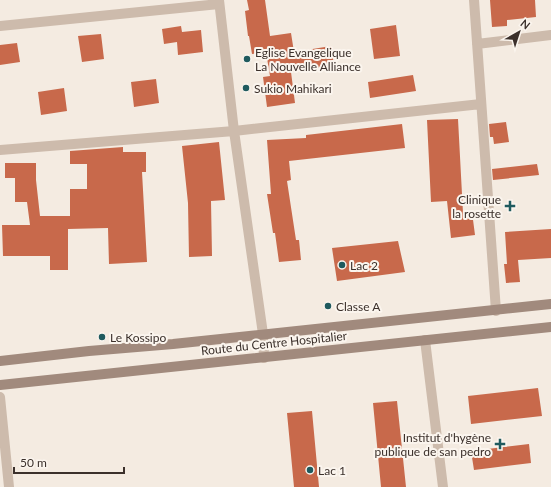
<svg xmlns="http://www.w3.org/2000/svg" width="551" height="487" viewBox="0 0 551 487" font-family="Lato,sans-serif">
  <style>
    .building { fill: #c8694b }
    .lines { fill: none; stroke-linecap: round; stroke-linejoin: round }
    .street { stroke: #cdbbac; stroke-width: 10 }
    .secondary { stroke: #a18a7d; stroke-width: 10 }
    .poi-dot { fill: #1f5a5e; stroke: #fbf5ee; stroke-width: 1.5 }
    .labels { text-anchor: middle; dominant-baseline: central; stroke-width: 4; stroke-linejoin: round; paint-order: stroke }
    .poi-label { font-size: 12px; fill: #3b302b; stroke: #fbf5ee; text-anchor: start }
    .street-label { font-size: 12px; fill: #3b302b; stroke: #fbf5ee }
  </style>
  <rect width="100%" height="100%" fill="#f4ebe1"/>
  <path class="building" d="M247 0H265L270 36 291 33 294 52 331 46 334 65 291 72 295 103 267 107 263 77 270 76 266 52 252 54 249 36H248L245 11 249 10Z
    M490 0H535L536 17 507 20V26L492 27Z
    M396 25 400 56 374 59 370 29Z
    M181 26 182 32 201 30 203 52 178 55 177 42 164 44 162 29Z
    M101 34 104 59 82 62 78 36Z
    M17 43 20 62 0 65V45Z
    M413 75 416 91 370 98 368 82Z
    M156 79 159 103 134 107 131 82Z
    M64 88 67 111 41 115 38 92Z
    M458 119 463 213 472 212 475 235 451 238 447 201 431 202 427 120Z
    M506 122 509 142 494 144 493 137H490L489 124Z
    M402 124 405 148 289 161 291 180 287 181 296 240H299L301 260 279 262 275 233H273L267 194H271L267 140 306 138V135Z
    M219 142 225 200 211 201 212 256 189 257 188 203 182 146Z
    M123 147V152H146V172H142L147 262 109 264 108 228 68 229V270H50V256H3L2 225H30L27 202H15V178H5V163H36V180L40 216H70V189H87V164H70V151Z
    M537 164 539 175 493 180 492 169Z
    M551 229V258L518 260 520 282 506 283 504 264H507L505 232Z
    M398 241 405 272 337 281 332 248Z
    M538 388 542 416 471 424 468 396Z
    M397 401 406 487H381L373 403Z
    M312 411 319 487H294L287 413Z
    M529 444 531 463 474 470 471 451Z"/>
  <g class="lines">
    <path class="street" d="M219 0 234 131 263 334 264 358
      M474 0 496 311
      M0 26 219 4
      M477 44 551 35
      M0 150 234 131 481 104
      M425 340 443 487
      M0 397 9 487"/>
    <path class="secondary" d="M0 361 89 351 173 344 551 304
      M0 385 551 327"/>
  </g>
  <g class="poi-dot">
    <circle cx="247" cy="59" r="4"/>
    <circle cx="246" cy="88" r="4"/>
    <path d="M508 200h4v4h4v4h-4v4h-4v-4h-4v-4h4z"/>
    <circle cx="342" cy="265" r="4"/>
    <circle cx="328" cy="306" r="4"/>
    <circle cx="102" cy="337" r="4"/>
    <path d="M498 438h4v4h4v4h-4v4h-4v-4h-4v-4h4z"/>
    <circle cx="310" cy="470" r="4"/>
  </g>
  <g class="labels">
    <g class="poi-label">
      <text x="255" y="52">Eglise Evangelique<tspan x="255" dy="14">La Nouvelle Alliance</tspan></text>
      <text x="254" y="88">Sukio Mahikari</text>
      <text x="501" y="199" text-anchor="end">Clinique<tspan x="501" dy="14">la rosette</tspan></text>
      <text x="350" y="265">Lac 2</text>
      <text x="336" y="306">Classe A</text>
      <text x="110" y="337">Le Kossipo</text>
      <text x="491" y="437" text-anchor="end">Institut d'hygène<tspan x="491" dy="14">publique de san pedro</tspan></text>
      <text x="318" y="470">Lac 1</text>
    </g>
    <g class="street-label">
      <text transform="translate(274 343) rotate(-6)">Route du Centre Hospitalier</text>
    </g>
  </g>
  <g transform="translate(519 32) rotate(39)" stroke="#fbf5ee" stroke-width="3" paint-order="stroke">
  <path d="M0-3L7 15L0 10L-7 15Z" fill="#3b302b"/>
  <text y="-6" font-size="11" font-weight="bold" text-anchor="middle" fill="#3b302b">N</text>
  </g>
  <path d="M14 467v6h110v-6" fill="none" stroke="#3b302b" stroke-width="2"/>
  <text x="20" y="467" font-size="12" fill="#3b302b" stroke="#fbf5ee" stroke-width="3" paint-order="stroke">50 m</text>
</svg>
